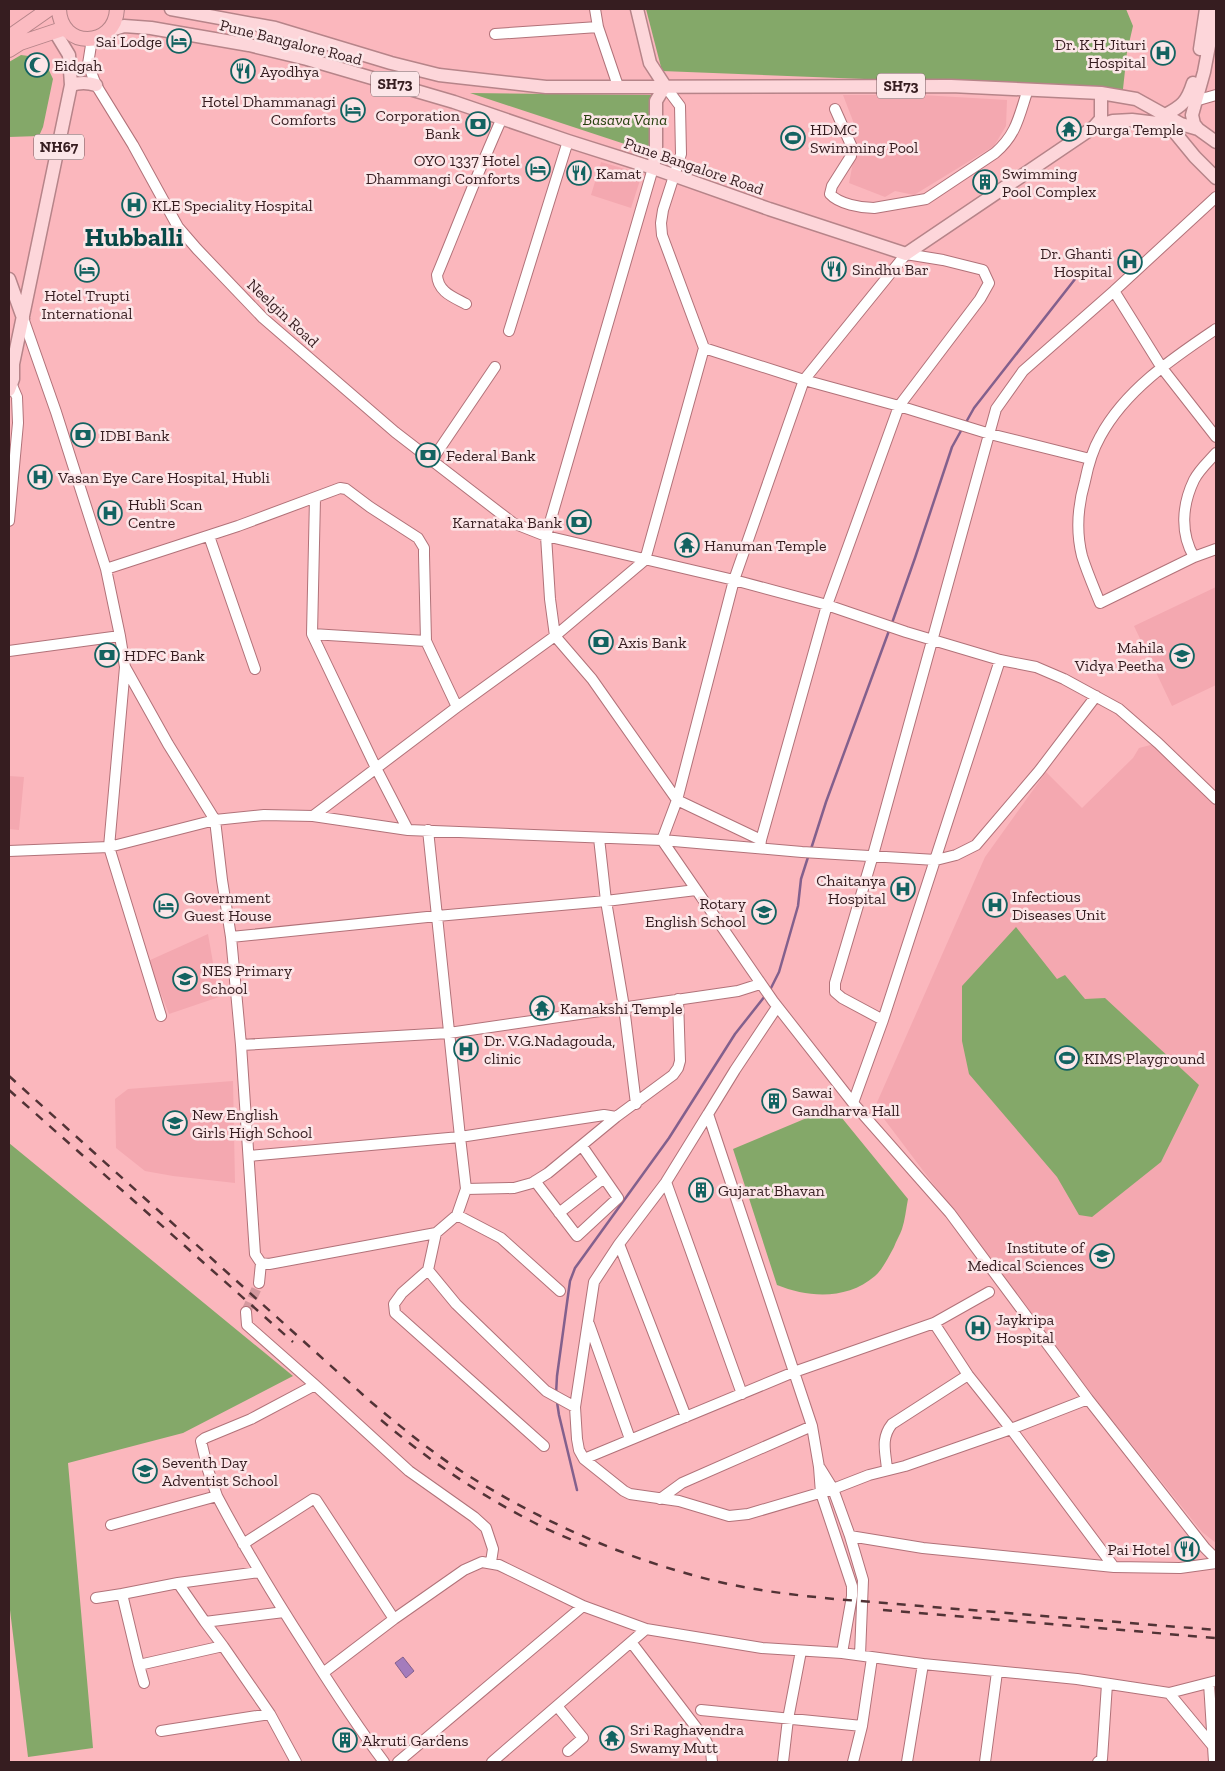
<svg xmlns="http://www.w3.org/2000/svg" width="1225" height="1771" viewBox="0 0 1225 1771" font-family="'Zilla Slab',serif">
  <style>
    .built { fill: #f4a8b0 }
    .green { fill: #84a869 }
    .water { fill: #a47cbc; stroke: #83608d }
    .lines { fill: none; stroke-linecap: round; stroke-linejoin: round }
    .stream { stroke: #83608d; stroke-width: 2.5 }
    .minor-tunnel { stroke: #d4989e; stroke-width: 10; stroke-dasharray: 10 5; stroke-linecap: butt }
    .minor-casing { stroke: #b17279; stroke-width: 12 }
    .major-casing { stroke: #b68489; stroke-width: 15 }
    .highway-casing { stroke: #b68489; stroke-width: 16 }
    .minor { stroke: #fff; stroke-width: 10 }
    .major { stroke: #fdd6da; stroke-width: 12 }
    .highway { stroke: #fbbbc1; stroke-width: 14 }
    .rail { stroke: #523336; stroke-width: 2.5; stroke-dasharray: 9 9; stroke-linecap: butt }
    .labels { text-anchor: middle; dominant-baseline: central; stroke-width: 5; stroke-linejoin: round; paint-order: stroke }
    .shield { fill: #fce6e8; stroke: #71595c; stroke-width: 1 }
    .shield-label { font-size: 15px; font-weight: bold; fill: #361d20 }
    .poi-label { font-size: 16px; fill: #361d20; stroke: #fce6e8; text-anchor: start }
    .street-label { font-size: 16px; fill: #361d20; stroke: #fce6e8 }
    .park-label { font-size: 16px; font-style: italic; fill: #27400e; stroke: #fce6e8 }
    .town-label { font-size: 26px; font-weight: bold; fill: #074947; stroke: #fce6e8 }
  </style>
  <rect width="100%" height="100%" fill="#fbb7bd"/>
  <path class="built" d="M843 95H921L1007 100 1006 126 994 146 914 195 895 191 885 197 849 183 856 147 853 121Z
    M601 162 642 174 631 208 591 195Z
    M1216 587V685L1172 706 1134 626Z
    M1158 743 1216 795V1543L1202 1532 1101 1406 875 1107 985 857 1046 772 1082 808 1133 758 1139 748Z
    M9 776 24 777 19 830 9 829Z
    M208 934 219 997 169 1014 148 961Z
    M233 1081 235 1183 173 1176 145 1171 116 1148 115 1099 128 1089Z"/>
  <path class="green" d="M646 9H1126L1133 26 1127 52 1123 89 662 71Z
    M21 55 36 57 45 62 53 79 43 127 39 136 9 137V62Z
    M470 93 651 95 652 153Z
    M1016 927 1057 979 1065 975 1085 999 1105 998 1199 1085 1161 1162 1092 1217 1079 1215 1057 1177 969 1074 962 1041V986Z
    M833 1107 908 1199C906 1209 905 1220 902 1229 900 1235 896 1241 894 1247 889 1256 883 1269 875 1276 847 1300 809 1298 777 1285L733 1149Z
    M9 1143 293 1376 183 1433 68 1463 93 1748 28 1757 9 1602Z"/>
  <path class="water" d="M403 1657 414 1671 406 1678 395 1663Z"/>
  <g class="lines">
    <path class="stream" d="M965 424 974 408 1079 274
      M892 623 915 558 952 447 962 429
      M811 849 826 802 890 628
      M770 990 779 972 798 906 801 879 809 854
      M556 1394 557 1376 570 1281 575 1268 669 1138 735 1034 765 996
      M557 1402 559 1415 577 1490"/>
    <path class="minor-tunnel" d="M246 1312 259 1283"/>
    <g class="minor-casing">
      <path id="minor" d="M595 9 598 27 618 86
        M495 34 598 27
        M92 39 88 64 96 85 133 145 178 227 197 249 263 318 395 432 513 523 546 536 734 580 827 605 906 632 1000 660 1036 667 1064 679 1119 709 1158 743 1216 799
        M1195 101 1216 95
        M835 109 851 145V156L832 186 830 194C839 204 861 208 874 208L926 199 995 153C1017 134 1019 116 1028 89
        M653 168 546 536 550 599 555 636 592 679 677 800 662 840
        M1114 291 1162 368 1216 437
        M466 304C453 297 438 292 437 275 459 222 479 169 502 118
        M23 318 56 412 106 569 120 636 125 667 109 847 161 1016
        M1216 329C1173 358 1125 390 1100 437 1092 451 1088 466 1085 481 1078 505 1076 532 1082 556 1087 572 1094 588 1100 603L1194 557 1216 549
        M509 331 568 141
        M704 348 804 380 899 406 990 434 1090 459
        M432 460 495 367
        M315 498 312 634 376 768 408 830
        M9 521 18 423 17 397 11 383
        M209 536 255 669
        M1194 557C1180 533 1182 505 1194 480 1199 470 1209 461 1216 453
        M106 569 238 526 340 488 346 489 370 507 418 538 424 548V555L426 641 457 707
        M312 634 426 641
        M9 651 120 636
        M1000 660 883 1020 842 998 835 992V983L873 855 996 409 1023 371 1114 291 1216 197
        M125 667 168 744 215 820 222 880 231 937 241 1045 449 1033 738 991 760 984
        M313 816 457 707 555 636 645 560 704 348 662 235 661 223 663 210 681 154 680 106 665 86
        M599 838 606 901 624 1007 636 1104
        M662 840 773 1001 853 1103 950 1213 1088 1399 1205 1548 1216 1559
        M760 848 761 840 677 800 734 580 804 380 906 254 943 260 983 270 989 283 980 299 899 406 827 605 761 840
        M9 851 109 847 215 820 264 815 313 816 408 830 662 840 802 852 936 860 956 855 976 845 1039 771 1096 696
        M231 937 437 916 606 901 696 890
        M777 1007 735 1070 708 1114 812 1426 819 1467 821 1493 852 1586V1596L842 1653
        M241 1045 255 1254 261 1263 269 1264 436 1233 457 1215 501 1238 560 1291
        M853 1103 883 1020
        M249 1156 460 1137 428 830
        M535 1181 577 1236 618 1198 582 1146
        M666 1182 742 1394
        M466 1189 514 1188 532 1183 548 1173 616 1117 673 1075 678 1068 680 1061 678 999
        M559 1213 604 1178
        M457 1215 466 1189 460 1137 604 1115 616 1117
        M436 1233 428 1270 402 1293 394 1304 395 1313 544 1446
        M619 1244 594 1282 575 1407 577 1439 579 1450 584 1459 624 1491 630 1494 679 1501 729 1516 748 1514 833 1489 869 1475 905 1466 1011 1429 1088 1399
        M428 1270 456 1304 546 1391 575 1407
        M259 1283 261 1263
        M246 1312 247 1325 315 1385 409 1471 474 1517 486 1528 493 1549 491 1562
        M934 1323 968 1375 1011 1429 1114 1567
        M589 1324 630 1439
        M686 1417 619 1244 666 1182 708 1114
        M584 1459 794 1372 934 1323 989 1292
        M820 1468 833 1489 850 1536 863 1580 860 1655
        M887 1470C886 1453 880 1439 892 1424L968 1375
        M217 1496 208 1470 201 1441 205 1438 251 1419 315 1385
        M660 1499 682 1483 812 1426
        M111 1525 217 1496C245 1549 276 1600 309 1651 333 1689 357 1726 384 1762
        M850 1536 923 1548 1114 1567 1180 1568 1216 1563
        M243 1544 313 1499 316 1500 394 1619
        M259 1572 178 1583 122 1594 139 1665 223 1646 270 1714 296 1762
        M178 1583 205 1622 284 1612
        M96 1598 122 1594
        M205 1622 223 1646
        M631 1642 705 1739 711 1751 712 1762
        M139 1665 144 1683
        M323 1673 394 1619 464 1570 482 1562 499 1565 583 1606
        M1209 1683 1214 1762
        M1169 1693 1212 1745
        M557 1706 583 1738 568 1751
        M701 1710 862 1726
        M161 1731 270 1714
        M398 1762 583 1606 646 1629
        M492 1762 646 1629 762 1648 842 1653 923 1664 1077 1679 1169 1693 1216 1681
        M783 1762 788 1719 801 1651
        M853 1762 862 1726 872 1658
        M907 1762 923 1664
        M985 1762 997 1672
        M1098 1762 1102 1759 1107 1684"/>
    </g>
    <g class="major-casing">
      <path id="major" d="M171 9 275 28 391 63 439 75 546 87 951 86 1101 93 1136 99 1181 124 1198 129 1216 142
        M637 9 650 63 665 86
        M108 31 124 26 151 28 249 45 307 59 454 102 568 141 653 168 769 209 906 254 1094 127 1113 121 1132 120 1157 123 1172 129 1195 157 1216 178
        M1200 49 1206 9
        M71 85C80 82 87 82 96 85
        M1165 115C1182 106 1187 102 1193 83
        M1094 127 1101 119V93
        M1198 129 1194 124 1192 115 1204 72 1216 9
        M653 168 656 151V101L665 86
        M9 279 23 318
        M9 390 13 379V364L71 85 69 55 55 32"/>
    </g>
    <g class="highway-casing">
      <path id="highway" d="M59 9C60 49 115 49 117 9
        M9 37 49 9
        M9 50 20 43 65 28"/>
    </g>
    <use href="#minor" class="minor"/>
    <use href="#major" class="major"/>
    <use href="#highway" class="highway"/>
    <path class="rail" d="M9 1076 371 1402C400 1426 430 1451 461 1471 538 1520 623 1558 711 1580 751 1590 793 1595 835 1599L1216 1630
      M9 1090 293 1342
      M381 1420C427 1459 477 1493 531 1521 549 1531 568 1538 587 1546
      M883 1610 1216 1638"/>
  </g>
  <defs>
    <g id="hotel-ring" transform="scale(1.25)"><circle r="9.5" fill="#fce6e8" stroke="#136361" stroke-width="1.5"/><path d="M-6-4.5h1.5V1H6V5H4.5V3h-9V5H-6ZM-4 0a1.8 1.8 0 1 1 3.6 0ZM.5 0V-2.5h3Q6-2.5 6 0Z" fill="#136361"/></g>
    <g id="hospital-ring" transform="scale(1.25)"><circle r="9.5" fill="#fce6e8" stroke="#136361" stroke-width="1.5"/><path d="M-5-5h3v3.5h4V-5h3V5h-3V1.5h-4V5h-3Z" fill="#136361"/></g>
    <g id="mosque-ring" transform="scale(1.25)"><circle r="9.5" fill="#fce6e8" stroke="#136361" stroke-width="1.5"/><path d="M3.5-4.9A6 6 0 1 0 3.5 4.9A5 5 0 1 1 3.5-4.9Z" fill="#136361"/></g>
    <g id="restaurant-ring" transform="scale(1.25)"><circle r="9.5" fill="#fce6e8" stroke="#136361" stroke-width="1.5"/><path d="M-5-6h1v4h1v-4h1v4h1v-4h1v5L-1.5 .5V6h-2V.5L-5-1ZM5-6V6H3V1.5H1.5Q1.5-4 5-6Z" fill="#136361"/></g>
    <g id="bank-ring" transform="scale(1.25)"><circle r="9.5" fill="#fce6e8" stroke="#136361" stroke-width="1.5"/><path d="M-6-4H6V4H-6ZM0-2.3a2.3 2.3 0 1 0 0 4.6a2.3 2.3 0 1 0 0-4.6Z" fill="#136361"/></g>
    <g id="temple-ring" transform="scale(1.25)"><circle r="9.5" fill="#fce6e8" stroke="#136361" stroke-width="1.5"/><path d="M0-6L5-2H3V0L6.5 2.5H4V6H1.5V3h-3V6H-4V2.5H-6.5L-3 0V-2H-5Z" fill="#136361"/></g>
    <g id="stadium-ring" transform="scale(1.25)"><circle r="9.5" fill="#fce6e8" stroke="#136361" stroke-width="1.5"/><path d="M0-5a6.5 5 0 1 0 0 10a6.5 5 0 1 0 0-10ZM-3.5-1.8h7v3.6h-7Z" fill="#136361"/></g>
    <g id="building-ring" transform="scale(1.25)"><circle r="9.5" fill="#fce6e8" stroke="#136361" stroke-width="1.5"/><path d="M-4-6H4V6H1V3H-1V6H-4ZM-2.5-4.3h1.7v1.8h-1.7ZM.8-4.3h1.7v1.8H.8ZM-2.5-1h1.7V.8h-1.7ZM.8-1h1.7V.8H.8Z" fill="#136361"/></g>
    <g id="university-ring" transform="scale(1.25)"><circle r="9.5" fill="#fce6e8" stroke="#136361" stroke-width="1.5"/><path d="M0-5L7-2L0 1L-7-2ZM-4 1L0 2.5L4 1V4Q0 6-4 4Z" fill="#136361"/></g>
    <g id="school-ring" transform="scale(1.25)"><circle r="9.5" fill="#fce6e8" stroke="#136361" stroke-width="1.5"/><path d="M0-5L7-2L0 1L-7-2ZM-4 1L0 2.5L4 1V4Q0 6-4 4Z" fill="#136361"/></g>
  </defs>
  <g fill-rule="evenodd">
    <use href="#hotel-ring" x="179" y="41"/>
    <use href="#hospital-ring" x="1163" y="53"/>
    <use href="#mosque-ring" x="37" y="65"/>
    <use href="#restaurant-ring" x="243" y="71"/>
    <use href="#hotel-ring" x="353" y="110"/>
    <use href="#bank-ring" x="478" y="124"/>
    <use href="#temple-ring" x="1069" y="129"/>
    <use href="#stadium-ring" x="793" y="138"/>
    <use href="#hotel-ring" x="538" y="169"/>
    <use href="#restaurant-ring" x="579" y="173"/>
    <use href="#building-ring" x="985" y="182"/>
    <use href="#hospital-ring" x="134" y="205"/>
    <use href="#hospital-ring" x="1130" y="262"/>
    <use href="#restaurant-ring" x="834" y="269"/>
    <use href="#hotel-ring" x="87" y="270"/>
    <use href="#bank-ring" x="83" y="435"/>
    <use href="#bank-ring" x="428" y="455"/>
    <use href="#hospital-ring" x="40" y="477"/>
    <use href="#hospital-ring" x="110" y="513"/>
    <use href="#bank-ring" x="579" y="522"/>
    <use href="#temple-ring" x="687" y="545"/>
    <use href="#bank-ring" x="601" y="642"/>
    <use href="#bank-ring" x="107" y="655"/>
    <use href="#university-ring" x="1182" y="656"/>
    <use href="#hospital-ring" x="903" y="889"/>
    <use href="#hospital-ring" x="995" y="905"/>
    <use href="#hotel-ring" x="166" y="906"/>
    <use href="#school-ring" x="764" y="912"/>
    <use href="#school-ring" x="185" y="979"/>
    <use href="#temple-ring" x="542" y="1008"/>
    <use href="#hospital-ring" x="466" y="1049"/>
    <use href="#stadium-ring" x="1067" y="1058"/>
    <use href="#building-ring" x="774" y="1101"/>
    <use href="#school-ring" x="175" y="1123"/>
    <use href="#building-ring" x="701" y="1190"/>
    <use href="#university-ring" x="1102" y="1256"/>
    <use href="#hospital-ring" x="978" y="1328"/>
    <use href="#school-ring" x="145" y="1471"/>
    <use href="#restaurant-ring" x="1187" y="1549"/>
    <use href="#temple-ring" x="612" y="1738"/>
    <use href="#building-ring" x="345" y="1740"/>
  </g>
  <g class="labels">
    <g class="shield">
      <rect x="371" y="71.5" width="48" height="25" rx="4"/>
      <rect x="877" y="73.5" width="48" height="25" rx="4"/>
      <rect x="34" y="134.5" width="50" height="25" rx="4"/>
    </g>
    <g class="shield-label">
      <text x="395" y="84">SH73</text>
      <text x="901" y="86">SH73</text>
      <text x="59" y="147">NH67</text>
    </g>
    <g class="poi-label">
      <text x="162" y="41" text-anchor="end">Sai Lodge</text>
      <text x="1146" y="44" text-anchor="end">Dr. K H Jituri<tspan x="1146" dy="18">Hospital</tspan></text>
      <text x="54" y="65">Eidgah</text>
      <text x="260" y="71">Ayodhya</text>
      <text x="336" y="101" text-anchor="end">Hotel Dhammanagi<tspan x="336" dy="18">Comforts</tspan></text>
      <text x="460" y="115" text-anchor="end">Corporation<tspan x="460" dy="18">Bank</tspan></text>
      <text x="810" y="129">HDMC<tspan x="810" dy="18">Swimming Pool</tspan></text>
      <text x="1086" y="129">Durga Temple</text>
      <text x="520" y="160" text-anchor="end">OYO 1337 Hotel<tspan x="520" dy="18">Dhammangi Comforts</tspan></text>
      <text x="596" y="173">Kamat</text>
      <text x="1002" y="173">Swimming<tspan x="1002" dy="18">Pool Complex</tspan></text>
      <text x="152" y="205">KLE Speciality Hospital</text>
      <text x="1112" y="253" text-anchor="end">Dr. Ghanti<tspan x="1112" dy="18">Hospital</tspan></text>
      <text x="852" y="269">Sindhu Bar</text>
      <text x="87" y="295" text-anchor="middle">Hotel Trupti<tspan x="87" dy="18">International</tspan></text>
      <text x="100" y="435">IDBI Bank</text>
      <text x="446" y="455">Federal Bank</text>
      <text x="58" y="477">Vasan Eye Care Hospital, Hubli</text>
      <text x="128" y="504">Hubli Scan<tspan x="128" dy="18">Centre</tspan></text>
      <text x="562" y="522" text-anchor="end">Karnataka Bank</text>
      <text x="704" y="545">Hanuman Temple</text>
      <text x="618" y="642">Axis Bank</text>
      <text x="1164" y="647" text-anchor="end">Mahila<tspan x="1164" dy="18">Vidya Peetha</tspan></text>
      <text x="124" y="655">HDFC Bank</text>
      <text x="886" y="880" text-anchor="end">Chaitanya<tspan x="886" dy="18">Hospital</tspan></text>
      <text x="1012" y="896">Infectious<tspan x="1012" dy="18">Diseases Unit</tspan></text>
      <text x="184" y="897">Government<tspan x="184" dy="18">Guest House</tspan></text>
      <text x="746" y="903" text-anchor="end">Rotary<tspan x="746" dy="18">English School</tspan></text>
      <text x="202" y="970">NES Primary<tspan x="202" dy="18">School</tspan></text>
      <text x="560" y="1008">Kamakshi Temple</text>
      <text x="484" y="1040">Dr. V.G.Nadagouda,<tspan x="484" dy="18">clinic</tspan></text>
      <text x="1084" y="1058">KIMS Playground</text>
      <text x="792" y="1092">Sawai<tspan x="792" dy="18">Gandharva Hall</tspan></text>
      <text x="192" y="1114">New English<tspan x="192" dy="18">Girls High School</tspan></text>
      <text x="718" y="1190">Gujarat Bhavan</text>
      <text x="1084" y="1247" text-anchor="end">Institute of<tspan x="1084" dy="18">Medical Sciences</tspan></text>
      <text x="996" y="1319">Jaykripa<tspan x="996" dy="18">Hospital</tspan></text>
      <text x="162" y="1462">Seventh Day<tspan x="162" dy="18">Adventist School</tspan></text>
      <text x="1170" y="1549" text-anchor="end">Pai Hotel</text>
      <text x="630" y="1729">Sri Raghavendra<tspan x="630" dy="18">Swamy Mutt</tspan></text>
      <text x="362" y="1740">Akruti Gardens</text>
    </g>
    <g class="street-label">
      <text transform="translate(291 42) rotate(14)">Pune Bangalore Road</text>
      <text transform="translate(694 166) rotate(19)">Pune Bangalore Road</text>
      <text transform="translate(283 313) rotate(43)">Neelgin Road</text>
    </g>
    <g class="park-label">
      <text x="625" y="119">Basava Vana</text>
    </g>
    <g class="town-label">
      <text x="134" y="237">Hubballi</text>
    </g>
  </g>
  <rect width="1225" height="1771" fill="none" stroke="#361d20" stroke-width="20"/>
</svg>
